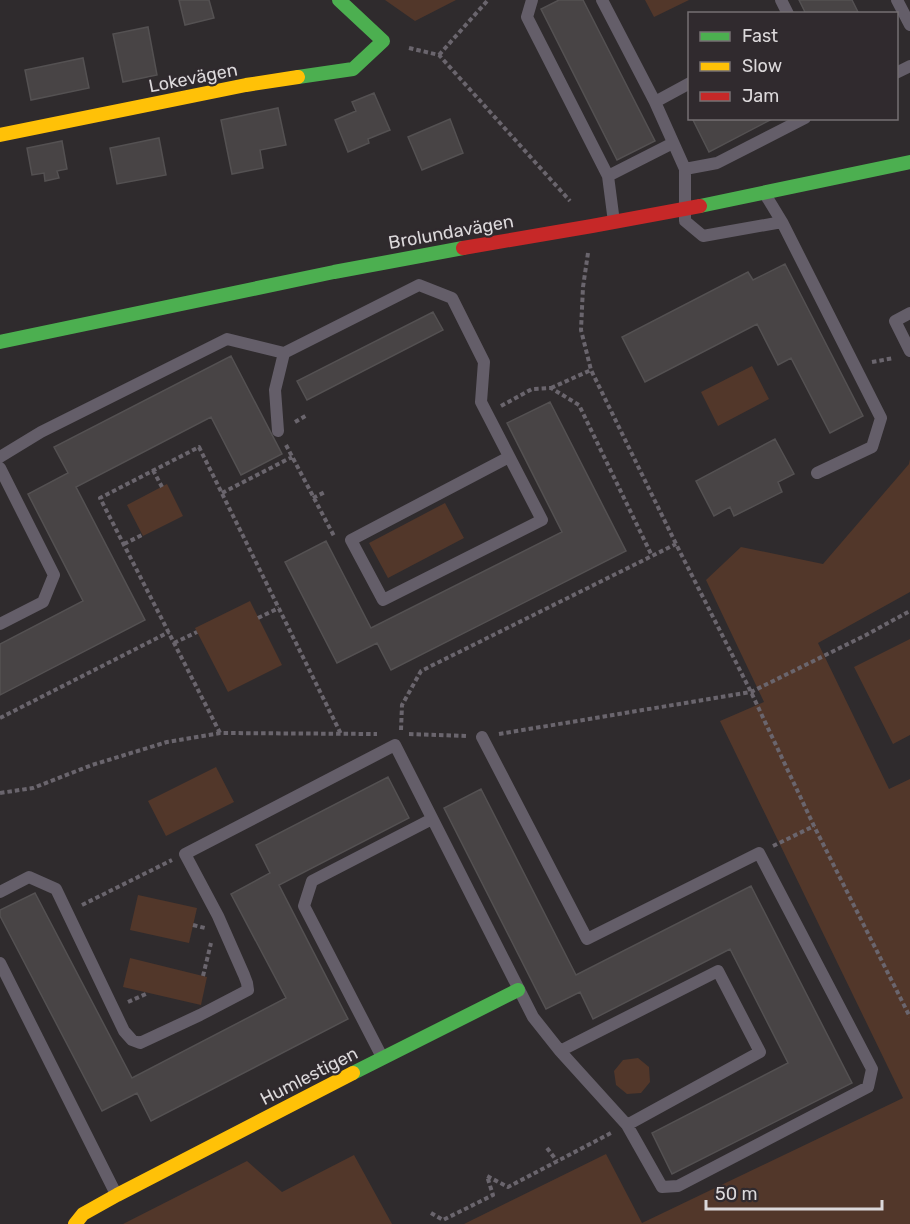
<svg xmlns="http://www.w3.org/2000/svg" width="910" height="1224" viewBox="0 0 910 1224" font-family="Rubik,sans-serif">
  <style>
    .green { fill: #52372a }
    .building { fill: #484445; stroke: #545152; stroke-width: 1.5 }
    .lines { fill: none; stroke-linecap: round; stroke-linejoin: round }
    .path { stroke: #6a656d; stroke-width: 4; stroke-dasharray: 4.5 3; stroke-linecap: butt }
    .lane { stroke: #645e69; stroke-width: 12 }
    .fast { stroke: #4caf50; stroke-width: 14 }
    .slow { stroke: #ffc107; stroke-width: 14 }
    .jam { stroke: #c62828; stroke-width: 14 }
    .labels { text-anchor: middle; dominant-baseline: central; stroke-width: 4.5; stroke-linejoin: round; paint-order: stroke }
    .street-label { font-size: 18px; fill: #dcd9db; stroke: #302a2e }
  </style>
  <rect width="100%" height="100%" fill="#2f2b2d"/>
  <path class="green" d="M385 0H456L415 21Z
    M645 0H689L654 17Z
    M752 366 769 399 718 426 701 392Z
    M910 459V592L818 643 889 789 910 779V1224H464L606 1154 642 1223 903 1098 720 721 764 702 706 580 741 547 823 564 909 464Z
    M167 484 183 516 143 536 127 505Z
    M445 503 464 538 388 578 369 543Z
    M250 601 282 665 228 692 195 628Z
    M910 639V735L893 744 854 667Z
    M216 767 234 802 166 836 148 801Z
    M138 895 197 908 189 943 130 930Z
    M130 958 207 977 201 1005 123 987Z
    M638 1058 649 1067 650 1082 641 1093 627 1094 616 1085 614 1071 623 1060Z
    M354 1155 392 1224H123L247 1161 282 1192Z"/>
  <path class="building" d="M179 0H209L214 18 185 25Z
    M559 0H583L655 141 617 160 541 9Z
    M799 0H852L859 14H806Z
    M148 27 157 75 123 82 113 34Z
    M83 58 89 88 31 100 25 70Z
    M374 93 390 130 368 139 369 143 348 152 335 120 356 111 352 102Z
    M278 108 286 145 260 150 263 168 232 174 221 120Z
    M692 118H774L709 152Z
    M450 119 463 153 422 170 408 137Z
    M159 138 166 175 117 184 110 148Z
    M62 141 67 169 57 171 59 178 45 181 44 173 32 175 27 148Z
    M785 264 863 416 830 433 791 358 778 365 757 324 645 382 622 337 748 272 753 280Z
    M433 312 443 330 307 400 297 381Z
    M231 356 282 454 241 475 211 417 76 487 145 620 0 695V644L83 601 28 494 68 473 54 447Z
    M550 402 626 551 391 670 377 643 337 663 285 562 326 541 371 628 562 532 507 423Z
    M775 439 794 474 778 482 782 492 734 516 730 507 714 516 696 481Z
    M388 777 409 818 279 885 348 1019 151 1121 137 1093 102 1111 0 916V910L35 893 132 1078 286 998 231 894 270 873 256 845Z
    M481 789 576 975 751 886 852 1083 672 1174 652 1133 788 1063 730 949 593 1019 580 992 546 1009 444 808Z"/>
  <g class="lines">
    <path class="path" d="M409 48 439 55 570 201
      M439 55 488 0
      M588 253 583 287 581 330 591 370 676 544 751 692 814 826 910 1017
      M872 362 894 358
      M551 388 591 370
      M501 406 532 389 551 388 579 405 652 556
      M295 422 307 415
      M286 445 334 536
      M153 470 162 487
      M222 493 292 457
      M313 498 325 492
      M124 544 142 535
      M258 618 279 608
      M174 643 197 632
      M0 718 169 632
      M401 730 402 705 421 671 676 544
      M220 733 100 498 199 447 341 734
      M409 734 467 736
      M499 734 751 692 866 635 910 611
      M0 793 33 788 92 765 167 742 220 733 377 734
      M773 846 814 826
      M82 905 172 860
      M193 925 205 928
      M203 976 211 943
      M128 1002 148 993
      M547 1148 557 1161
      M431 1213 443 1220 493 1195 487 1176 508 1187 611 1133"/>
    <path class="lane" d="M532 0 527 17 608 176 614 222
      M602 0 655 102 685 169V221L703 236 782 222
      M781 0 788 14
      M897 0 910 25
      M896 73 910 66
      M655 102 690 83
      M685 169 717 163 805 118
      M608 176 673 143
      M765 194 782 222 881 418 872 447 817 473
      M910 313 895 321 910 351
      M278 431 275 390 284 353
      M0 457 41 432 227 339 284 353 419 285 452 298 484 362 481 402 542 520 383 600 351 540 509 457
      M0 468 54 575 43 602 0 624
      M482 737 587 939 759 853 872 1069 868 1087 678 1186 662 1187 627 1125
      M0 892 29 877 56 889 124 1031 132 1040 140 1043 200 1015 248 990 247 983 244 975 218 916 185 854 395 745 533 1017 560 1051 627 1125 760 1052 718 971 560 1051
      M0 963 116 1194
      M382 1057 304 906 312 881 432 819"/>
    <path class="fast" d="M298 77 353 69 383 41 339 0
      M700 206 910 162
      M0 342 334 272 463 248
      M353 1073 518 990"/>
    <path class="slow" d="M0 135 246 85 298 77
      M75 1224 83 1214 117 1195 353 1073"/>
    <path class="jam" d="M463 248 592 226 700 206"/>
  </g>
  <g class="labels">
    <g class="street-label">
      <text transform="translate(193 78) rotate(-11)">Lokevägen</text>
      <text transform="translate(451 232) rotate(-10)">Brolundavägen</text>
      <text transform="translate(309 1076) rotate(-27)">Humlestigen</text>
    </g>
  </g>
  <rect x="688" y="12" width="210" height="108" fill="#302a2e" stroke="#757073" stroke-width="1.5"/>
  <rect x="700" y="32" width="30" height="9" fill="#4caf50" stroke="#757073" stroke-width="1.5"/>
  <text x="742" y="42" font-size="18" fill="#dcd9db">Fast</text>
  <rect x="700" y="62" width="30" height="9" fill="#ffc107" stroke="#757073" stroke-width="1.5"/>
  <text x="742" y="72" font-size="18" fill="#dcd9db">Slow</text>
  <rect x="700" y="92" width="30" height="9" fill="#c62828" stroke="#757073" stroke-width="1.5"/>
  <text x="742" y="102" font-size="18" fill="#dcd9db">Jam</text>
  <path d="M706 1200v9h176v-9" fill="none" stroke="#dcd9db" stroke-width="3"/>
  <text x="715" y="1200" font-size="18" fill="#dcd9db" stroke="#302a2e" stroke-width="4.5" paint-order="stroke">50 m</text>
</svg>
